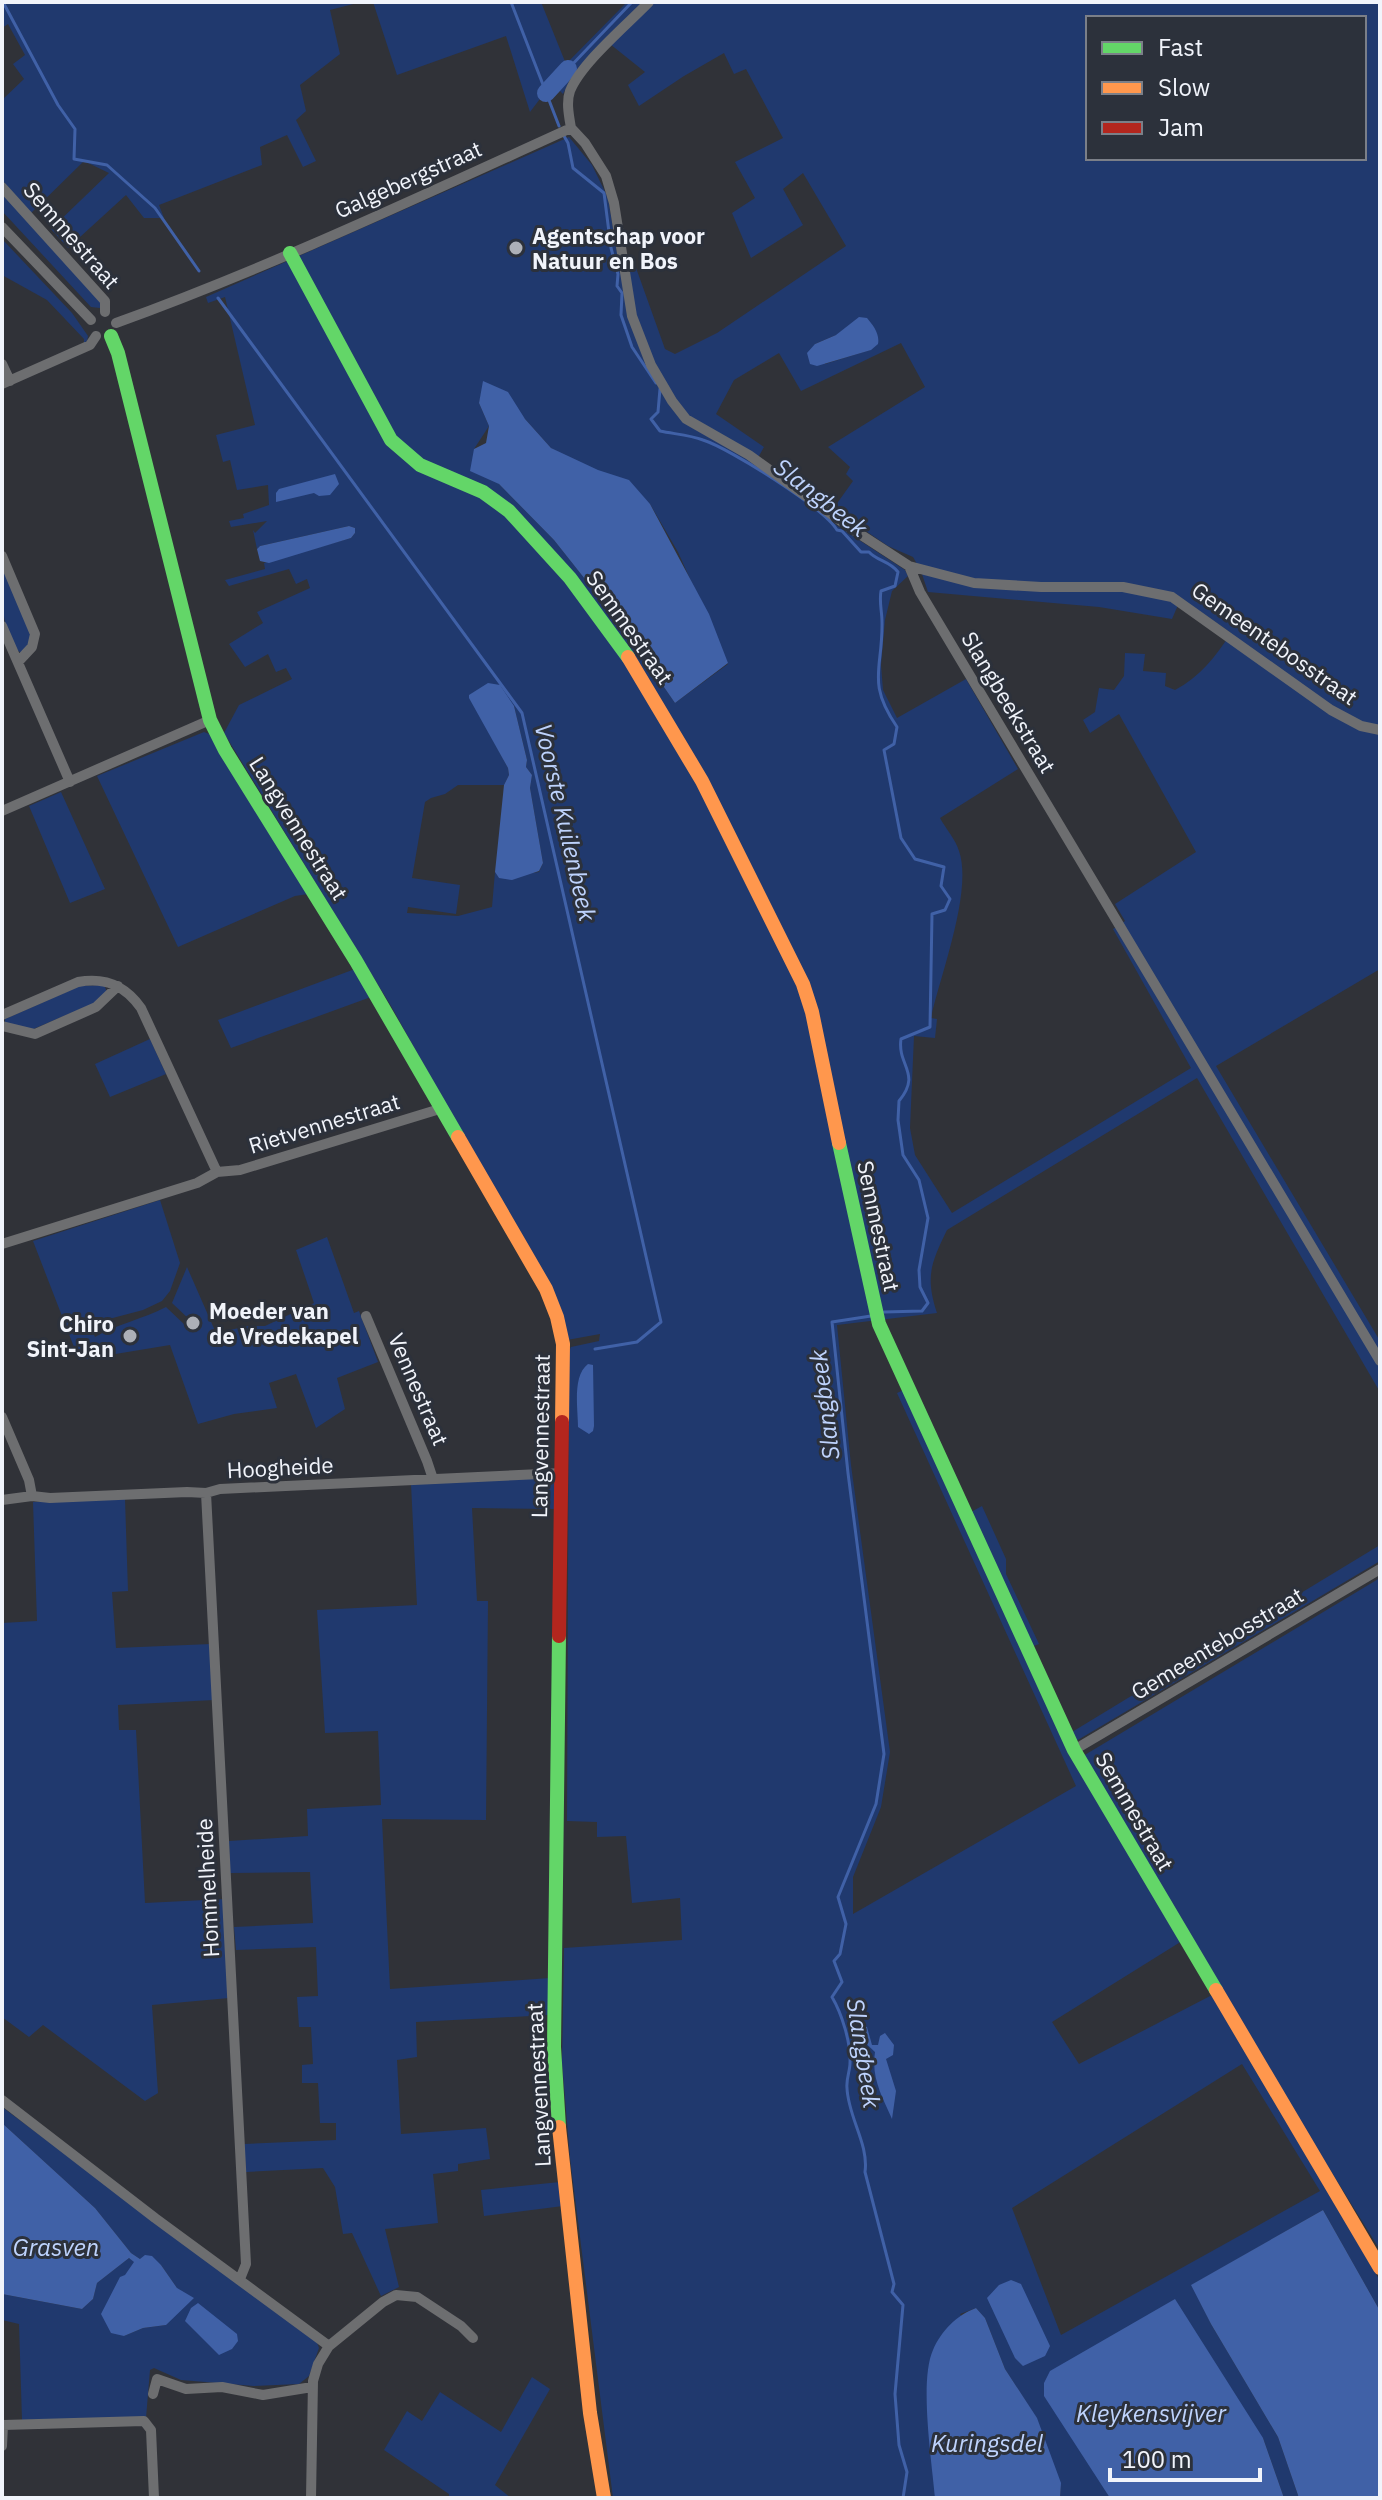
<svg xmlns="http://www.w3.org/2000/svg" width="1382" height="2500" viewBox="0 0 1382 2500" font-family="'IBM Plex Sans',sans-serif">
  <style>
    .green { fill: #20396e; fill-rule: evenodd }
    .water { fill: #4061a7 }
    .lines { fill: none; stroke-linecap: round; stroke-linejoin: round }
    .stream { stroke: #4061a7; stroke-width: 3 }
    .river { stroke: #4061a7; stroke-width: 18 }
    .street { stroke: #6d6e70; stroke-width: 10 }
    .fast { stroke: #63d668; stroke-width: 14 }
    .slow { stroke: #ff974d; stroke-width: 14 }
    .jam { stroke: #b3261e; stroke-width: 14 }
    .poi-dot { fill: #adb0b7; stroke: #2c313b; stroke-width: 3 }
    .labels { text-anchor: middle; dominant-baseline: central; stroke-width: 6; stroke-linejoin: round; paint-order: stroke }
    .street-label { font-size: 22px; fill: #f1f4fb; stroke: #2c313b }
    .poi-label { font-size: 22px; font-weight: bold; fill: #f1f4fb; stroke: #2c313b; text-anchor: start }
    .water-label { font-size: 24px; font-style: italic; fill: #bed3fd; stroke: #2c313b }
  </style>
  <rect width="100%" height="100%" fill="#303238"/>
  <path class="green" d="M2 2H361L330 10 340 54 300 85 306 111 296 120 316 161 303 167 287 135 260 147 262 165 159 205 164 218H144L126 195 68 248 51 229 109 173 84 161 31 213 2 180V100L24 79 13 64 25 55 8 24 2 28Z
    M373 2H541L566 64 627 2H644L572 76 563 94 552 83 530 112 506 36 397 75Z
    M653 2H1380V969L1216 1066 1380 1341V1392L1197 1078 947 1230C931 1263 925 1277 937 1313L837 1325 851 1465 890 1752 881 1807 853 1877V1914L1076 1786 897 1393 910 1387 971 1512 982 1506 1006 1559V1574L1039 1644 1031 1647 1072 1732 1380 1545V1561L1076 1741 1083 1756 1380 1578V2250L1248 2038 1182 1941 1052 2022 1079 2064 1214 1994 1380 2281V2311L1323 2210 1192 2285 1211 2324 1278 2437 1299 2498H1284L1263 2438 1107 2493 1110 2498H1060L1061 2483 1058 2498H613L570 2158 562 2062 564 1948 682 1940 680 1898 632 1903 626 1836 597 1837V1822L567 1821 569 1351 571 1347 599 1341 600 1334 567 1340 445 1103 391 1006 224 733 239 705 292 679 286 668 276 672 268 654 245 667 229 644 263 623 257 612 310 588 307 579 296 584 289 569 229 586 225 580 265 569 264 563 351 538 355 533V528L349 526 260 546 257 549 253 530 255 533 267 521 231 527 229 521 244 518 243 514 269 505 268 485 237 490 230 460 223 462 216 435 255 425 225 297 208 303 206 297 569 137 592 165 608 198 620 271 635 265 665 349 675 354 717 333 846 246 803 173 783 189 803 225 751 258 732 213 755 198 735 162 783 138 746 69 734 74 724 53 684 76 639 106 628 85 645 72 610 44ZM1088 18H1364V158H1088ZM836 335 870 350 825 364 815 344ZM901 343 925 387 828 447 850 467 846 474 853 481 833 509 888 546 913 557 921 571 928 592 1099 607 1172 619 1181 598 1231 633C1216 656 1200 677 1175 690L1165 686 1166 673 1143 671 1145 654 1125 653 1124 676 1114 690 1099 688 1095 712 1083 720 1090 733 1119 714 1196 852 1115 904 1125 921 1113 929 1191 1068 952 1213 915 1155 910 1128 914 1036 935 1038 937 1019 931 1018C940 976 973 891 959 851 956 840 946 829 940 818L1018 769 966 679 897 718 883 690 881 665 885 620 892 591 908 576 905 570 839 527 755 463 764 447 716 414 734 380 779 353 801 391ZM484 382 525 419 551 448 650 504 678 552 728 664 675 703 619 622 554 540 499 484 474 449 489 426 479 403ZM469 695 514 706 527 760 526 767 532 775 530 788 543 863 539 872 499 878 495 872 492 907 458 916 407 913 408 907 456 914 460 885 412 878 425 802 431 798 445 794 458 785H504L509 775 508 768ZM1242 2064 1320 2191 1061 2335 1012 2208ZM976 2308 985 2318 1005 2369 1032 2411 960 2314Z
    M2 192 101 303 100 308 91 307 2 211Z
    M2 239 72 313 88 336 87 341 84 343V339L47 300 2 275Z
    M2 566 31 634 28 645 21 653C0 639 2 590 2 566Z
    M204 732 209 734 308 894 295 896 178 947 97 776Z
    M61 792 105 889 70 903 29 806Z
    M355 969 371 997 231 1048 218 1020Z
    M104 985 107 992 97 1002 31 1030 5 1023V1019L80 986Z
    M150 1039 166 1074 110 1097 95 1064Z
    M160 1200 180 1263 170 1291 162 1301 143 1310 90 1324 95 1337C117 1324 143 1319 166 1307L186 1326 190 1320 172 1303 187 1267 216 1333 248 1326H265L314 1303 296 1250 327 1237 354 1313 359 1311 378 1362 337 1378 345 1409 316 1428 296 1374 269 1383 277 1408 234 1414 198 1424 170 1345 79 1360 33 1241Z
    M552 1477 557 1483V1509L472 1508 477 1601H488L486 1820 382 1819 390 1989 550 1978 549 2015 416 2022 417 2057 397 2060 401 2134 486 2128 490 2159 458 2164V2171L433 2174 438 2223 385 2229 399 2287 381 2296 352 2233 343 2234 335 2187 323 2168 246 2172 244 2144 336 2140V2123H320L318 2083H302V2065L313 2064 311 2027H299L297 1997 318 1996 316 1947 236 1950 234 1927 313 1923 310 1872 230 1873 229 1841 308 1836 307 1809 381 1805 378 1731 325 1733 317 1610 417 1605 411 1484Z
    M125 1499 128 1591 112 1592 116 1648 211 1644 214 1700 118 1705 119 1730H136L145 1903 225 1899 229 1998 152 2005 158 2093 145 2101 43 2025 29 2037 2 2017V1623L37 1621 33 1502Z
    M2 2107 316 2340 319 2348 309 2376 299 2384 254 2386 181 2380 154 2368 150 2370 146 2418 22 2420 19 2324 2 2320V2294L82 2309 93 2299 97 2283 129 2258 135 2262 125 2276 124 2336 143 2328 166 2325 177 2288 161 2265 140 2259 131 2253 95 2208 2 2123Z
    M560 2182 563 2206 484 2216 481 2190Z
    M532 2377 550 2389 495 2485 511 2498H449V2494L384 2450 407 2411 422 2421 440 2392 501 2432Z"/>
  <path class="water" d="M859 317 867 318C873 325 880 334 878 344L871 350 817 366 810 364 807 353 815 344 836 335Z
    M483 381 508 392 525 419 551 448 598 470 629 480 650 504 709 614 728 663 675 703 619 622 554 540 499 484 470 471 474 449 486 443 489 426 479 403Z
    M335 474 339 484 330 495 319 496 314 493 276 502V493L279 489Z
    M349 526 355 528V533L351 538 269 563 260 561 257 549 260 546Z
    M488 683 500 685 514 706 527 760 526 767 532 775 530 788 543 863 539 871 512 880 499 878 495 872 504 785 509 775 508 768 469 698V695Z
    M588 1364 593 1365 594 1426 593 1431 589 1434 578 1427C578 1409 572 1376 588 1364Z
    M863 2026 867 2027 872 2045H878L880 2036 885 2033 894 2045 893 2055 886 2059 896 2091 892 2119C882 2096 871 2078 875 2052L860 2038Z
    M2 2123 95 2208 131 2253 140 2259 145 2255 152 2256 161 2265 177 2288 194 2298 166 2325 143 2328 124 2336 111 2333 101 2314 120 2277 125 2275 134 2262 129 2258 97 2283 93 2299 82 2309 2 2294Z
    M1323 2210 1380 2311V2498H1299L1278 2437 1211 2324 1191 2285Z
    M1011 2280 1021 2284 1050 2346 1045 2356 1023 2366 1015 2358 987 2298 999 2285Z
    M1175 2299 1263 2438 1284 2498H1110L1044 2396V2383L1050 2371Z
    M198 2303 237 2334 238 2341 232 2349 219 2355 185 2321 191 2308Z
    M976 2308 985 2318 1005 2369 1037 2418 1061 2483 1060 2498H935C932 2462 919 2381 933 2350 941 2331 957 2315 976 2308Z"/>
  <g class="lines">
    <path class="stream" d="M3 2 58 105 75 129 74 159 107 165 155 208 199 271
      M511 2 559 126
      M568 69 632 2
      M564 136 568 143 573 168 604 193 611 248 618 274 617 286 622 293 621 315 632 347 656 383
      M218 298 522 713 661 1322 637 1342 595 1349
      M660 389 658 412 651 419 660 431C674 434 690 435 703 440 729 448 824 508 837 530L842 531 861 552H869C877 561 890 561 898 572L895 586 881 591C879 602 882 611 882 622 883 669 866 682 897 727L894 744 884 750 901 838 915 859 944 867 941 886 950 899 945 910 932 914 930 1027 901 1039C897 1066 922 1073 899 1101L898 1120 903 1155 919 1180 928 1218 919 1270 920 1287 928 1303 922 1311 884 1312
      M871 1316 832 1322 848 1473 884 1754 876 1804 838 1897 846 1924 840 1954 834 1961 842 1982 832 1997C842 2014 851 2043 850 2063 850 2071 846 2079 847 2088 848 2117 869 2144 865 2172L894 2284 892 2292 903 2305 895 2394 899 2445 907 2472 903 2498"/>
    <path class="river" d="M546 93 568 69"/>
    <path class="street" d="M571 128 585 143 606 176 614 203 632 316 651 365 672 401 686 419 749 455 849 527 909 566 920 592 1380 1361
      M571 128C569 116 566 102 570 91 581 63 628 24 649 2
      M2 187 105 301V312
      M2 227 91 320
      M116 323C271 267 421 196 571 128
      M2 364 10 381
      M2 384 90 345 96 336
      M2 556 35 634 32 647 18 662
      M909 566 974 583 1041 587H1123L1172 597 1331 710 1361 726 1380 730
      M2 626 70 782
      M2 811 210 720
      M2 1015 78 982C105 977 125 985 141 1008L217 1172
      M2 1026 35 1034 96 1007 118 986
      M2 1244 197 1183 217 1172 240 1170 443 1108
      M366 1316 427 1461 433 1479
      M2 1417 29 1480 32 1496
      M206 1493 246 2264 240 2279
      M2 1500 32 1496 50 1498 187 1492 206 1493 220 1489 562 1473
      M1074 1750 1380 1569
      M2 2100 155 2218 329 2346
      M153 2394 157 2379 186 2389 222 2387 263 2395 312 2387
      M2 2446 3 2425 144 2421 151 2430 154 2498
      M311 2498 313 2381 318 2364 329 2346 383 2302 396 2295 417 2297 461 2326 473 2338"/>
    <path class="fast" d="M290 253 391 440 420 465 483 492 509 511 570 578 628 657
      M111 336 118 353 210 720 225 750 356 961 458 1137
      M839 1143 879 1324 1074 1750 1216 1990
      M559 2127 554 2047 559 1636"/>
    <path class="slow" d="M628 657 702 781 803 984 812 1012 839 1143
      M458 1137 546 1289 557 1317 563 1344 562 1422
      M1216 1990 1380 2268
      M559 2127 590 2413 604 2498"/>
    <path class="jam" d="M559 1636 562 1422"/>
  </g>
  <g class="poi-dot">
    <circle cx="516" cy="248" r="8"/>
    <circle cx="193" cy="1323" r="8"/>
    <circle cx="130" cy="1336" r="8"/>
  </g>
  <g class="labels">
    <g class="street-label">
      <text transform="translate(408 179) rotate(-24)">Galgebergstraat</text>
      <text transform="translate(72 235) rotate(49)">Semmestraat</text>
      <text transform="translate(630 627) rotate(55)">Semmestraat</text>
      <text transform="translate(1275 643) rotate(35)">Gemeentebosstraat</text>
      <text transform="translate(1009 702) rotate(59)">Slangbeekstraat</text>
      <text transform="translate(299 828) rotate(58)">Langvennestraat</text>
      <text transform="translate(324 1123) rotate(-17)">Rietvennestraat</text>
      <text transform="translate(879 1226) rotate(78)">Semmestraat</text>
      <text transform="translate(419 1389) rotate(67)">Vennestraat</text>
      <text transform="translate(540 1436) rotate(-89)">Langvennestraat</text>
      <text transform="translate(280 1467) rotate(-3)">Hoogheide</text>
      <text transform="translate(1217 1643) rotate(-31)">Gemeentebosstraat</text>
      <text transform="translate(1135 1811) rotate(60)">Semmestraat</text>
      <text transform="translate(207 1888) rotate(-93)">Hommelheide</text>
      <text transform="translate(538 2085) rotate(-93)">Langvennestraat</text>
    </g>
    <g class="poi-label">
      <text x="532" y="235">Agentschap voor<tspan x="532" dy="25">Natuur en Bos</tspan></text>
      <text x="209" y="1310">Moeder van<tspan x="209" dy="25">de Vredekapel</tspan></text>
      <text x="114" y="1323" text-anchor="end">Chiro<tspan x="114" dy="25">Sint-Jan</tspan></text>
    </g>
    <g class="water-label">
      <text transform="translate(821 497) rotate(38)">Slangbeek</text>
      <text transform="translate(566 822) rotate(77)">Voorste Kuilenbeek</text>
      <text transform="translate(824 1405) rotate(-97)">Slangbeek</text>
      <text transform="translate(864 2053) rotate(81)">Slangbeek</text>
      <text x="56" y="2247">Grasven</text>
      <text x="1151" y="2413">Kleykensvijver</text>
      <text x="987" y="2443">Kuringsdel</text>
    </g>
  </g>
  <rect width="1382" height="2500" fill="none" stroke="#f1f4fb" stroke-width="8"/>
  <rect x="1086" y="16" width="280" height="144" fill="#2c313b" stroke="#7b7f88" stroke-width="2"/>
  <rect x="1102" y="42" width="40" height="12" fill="#63d668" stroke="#7b7f88" stroke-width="2"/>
  <text x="1158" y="56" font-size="24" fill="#f1f4fb">Fast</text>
  <rect x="1102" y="82" width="40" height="12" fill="#ff974d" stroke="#7b7f88" stroke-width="2"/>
  <text x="1158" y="96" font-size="24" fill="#f1f4fb">Slow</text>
  <rect x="1102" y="122" width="40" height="12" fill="#b3261e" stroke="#7b7f88" stroke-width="2"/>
  <text x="1158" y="136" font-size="24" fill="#f1f4fb">Jam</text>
  <path d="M1110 2468v12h150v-12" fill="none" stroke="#f1f4fb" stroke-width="4"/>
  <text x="1122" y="2468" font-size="24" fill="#f1f4fb" stroke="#2c313b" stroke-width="6" paint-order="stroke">100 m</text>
</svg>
